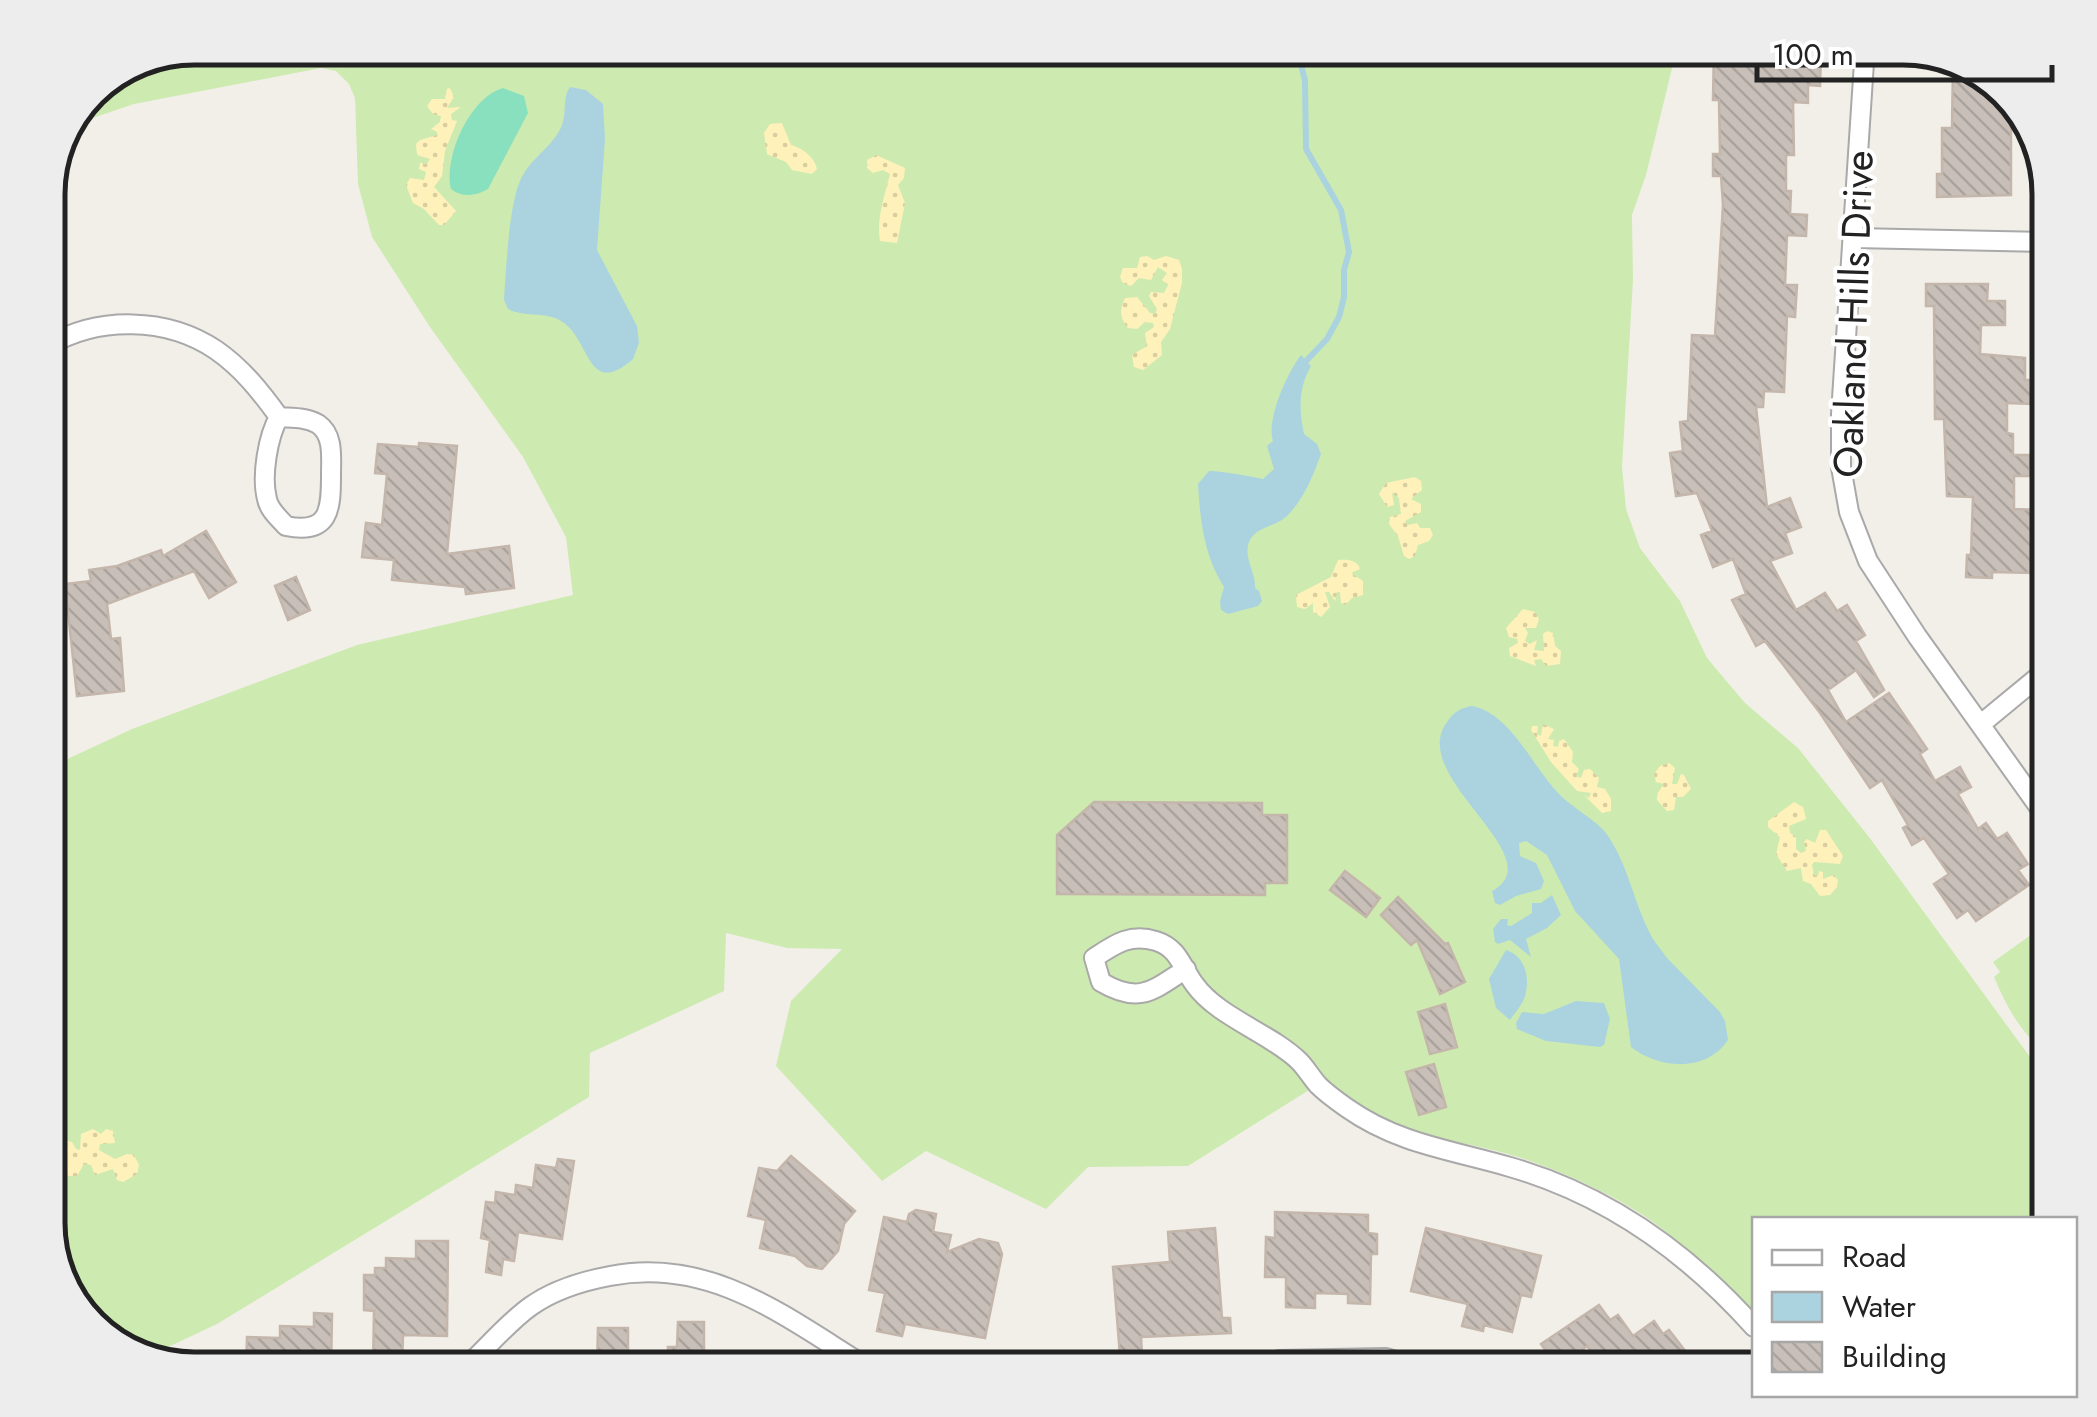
<svg xmlns="http://www.w3.org/2000/svg" width="2097" height="1417" viewBox="0 0 2097 1417" font-family="Jost,sans-serif">
  <style>
    .grass { fill: #cdebb0 }
    .sand { fill: url(#sand-dots) }
    .pitch { fill: #88e0be }
    .water { fill: #aad3df }
    .lines { fill: none; stroke-linecap: round; stroke-linejoin: round }
    .stream { stroke: #aad3df; stroke-width: 6 }
    .building { fill: url(#building-back-hatch); stroke: #c4b6ab; stroke-width: 2.5 }
    .street-casing { stroke: #a9a9a9; stroke-width: 22 }
    .street { stroke: #fff; stroke-width: 18 }
    .labels { text-anchor: middle; dominant-baseline: central; stroke-width: 8; stroke-linejoin: round; paint-order: stroke }
    .street-label { font-size: 40px; fill: #222; stroke: #fff }
    .rim { fill: none; stroke: #222; stroke-width: 5 }
  </style>
  <defs>
    <pattern id="sand-dots" width="8" height="8" patternUnits="userSpaceOnUse" patternTransform="scale(2.5)"><rect width="8" height="8" fill="#fff1ba"/><path d="M2 2h.1M6 6h.1" fill="none" stroke="#dacea0" stroke-width="1.8" stroke-linecap="round"/></pattern>
    <pattern id="building-back-hatch" width="6" height="6" patternUnits="userSpaceOnUse" patternTransform="scale(2.5)"><rect width="6" height="6" fill="#c7bfb8"/><path d="M-1 5l2 2M0 0l6 6M5-1l2 2" fill="none" stroke="#aba49e"/></pattern>
  </defs>
  <rect width="100%" height="100%" fill="#f2efe9"/>
  <path class="grass" d="M194 47 1677 48 1646 175 1632 215 1633 280 1622 467 1626 509 1640 548 1680 601 1707 658 1745 703 1798 748 1869 837 2049 1083V1219L1754 1220V1319C1720 1283 1685 1243 1643 1215 1612 1195 1576 1178 1541 1165 1460 1133 1395 1147 1325 1080L1188 1166 1088 1167 1046 1209 926 1151 882 1181 776 1066 791 1001 842 949 787 948 726 933 724 991 590 1053 589 1097 217 1324 149 1356 112 1345 67 1296 48 1232V768L132 729 357 645 573 595 566 537 523 457 430 327 372 237 358 184 355 98 349 84 336 71 321 68 134 104 75 124 91 90Z
    M2049 922V1056C2021 1033 2008 1010 1994 977L2000 972 1993 962Z"/>
  <path class="sand" d="M450 88 454 97 447 108 461 107 451 114 452 120 457 121 445 151 442 176 434 187 456 211 444 225H439L424 209 413 203 406 185 410 178 424 180 426 172 419 169 420 163 427 164 430 159 417 155 416 144 420 140 437 135V132L431 129 440 122 441 116 433 114 427 106 432 99H445L447 89Z
    M782 123 791 145C803 148 815 158 817 169L812 174 792 170 786 162 767 154 764 133 770 124Z
    M876 155 905 168 904 178 898 185 905 203 897 243 880 241C876 219 885 195 890 174L883 170 873 173 867 168V160Z
    M1147 256 1154 260 1166 256 1179 260 1182 269V283L1170 329 1161 342 1162 355 1143 370 1134 367 1132 355 1147 346 1145 333 1154 327 1153 323 1145 322 1137 329 1128 328C1119 317 1120 309 1125 298L1137 297 1150 313 1155 314 1157 309 1149 296 1151 292 1164 293 1168 285 1162 280 1167 273 1158 267 1151 280 1139 278 1131 286 1123 283 1120 277 1123 268H1137L1140 257Z
    M1415 477 1421 481 1422 490 1411 499 1421 504V512L1405 521 1408 525 1417 523 1420 528H1430L1433 535 1429 541 1418 545 1415 556 1409 559 1404 556 1398 536 1389 524 1390 517 1401 514 1399 498 1392 493 1394 505 1387 507 1379 494 1386 483Z
    M1338 560C1347 559 1358 560 1360 569L1351 573 1363 581V595L1352 598 1345 605 1341 603 1340 592H1337L1335 601 1329 592H1325L1330 607 1321 617 1313 612V603L1305 609 1297 607 1296 595 1331 577Z
    M1523 609 1535 612 1539 619 1536 628H1525L1528 633 1525 641 1530 644 1537 640 1534 650 1544 651 1543 634 1547 631 1553 633 1555 646 1561 651 1560 664 1546 666 1541 659 1534 660 1536 666 1510 656 1509 648 1518 643 1517 639 1509 637 1506 628Z
    M1543 724 1554 729 1548 739 1554 740 1553 746 1558 747 1559 741 1564 739 1573 752 1572 762 1579 769 1576 776 1581 778 1584 770 1590 769 1599 778 1597 787 1605 789 1611 799V811L1602 813 1584 795 1589 798 1591 793 1577 791 1551 762 1531 730 1532 726H1538L1537 734 1541 736Z
    M1669 763 1675 768 1672 784H1677L1681 774 1684 775 1691 789 1683 797H1676L1674 810 1667 811 1657 800V794L1664 784 1656 782 1654 774 1660 766Z
    M1794 802 1803 807 1806 819 1789 826 1790 833 1796 837V849L1801 853 1806 851 1804 842 1807 839 1815 843 1820 830H1826L1843 856 1840 864 1814 862 1812 865 1814 875 1818 876 1819 871 1823 872V879L1834 875 1838 880 1837 887 1830 895 1820 896 1811 884 1803 881 1801 868 1787 871 1776 854 1780 837 1768 827V821Z
    M93 1129 101 1134 106 1129 113 1131 115 1143 100 1144 99 1150 115 1159 127 1154 134 1155 139 1165 137 1174 123 1182 117 1180 113 1169 95 1175 91 1165 84 1164 77 1176H68L67 1169 61 1168 53 1180 48 1181V1153L65 1157 66 1153 58 1147 64 1140 72 1142 76 1149 80 1150 81 1134Z"/>
  <path class="pitch" d="M503 88 524 96 528 113 488 189C476 196 462 198 451 189 443 157 470 97 503 88Z"/>
  <path class="water" d="M570 87 586 90 603 104 605 139 597 250 637 326 639 343 633 359C586 400 591 338 561 321 545 311 525 318 508 309L504 300C506 271 509 197 523 175 533 157 555 144 562 125 567 112 562 98 570 87Z
    M1301 355 1311 366C1298 389 1299 409 1304 434L1317 444 1321 454C1313 476 1304 499 1287 516 1276 527 1256 526 1249 542 1243 557 1256 573 1255 588L1259 591 1262 601 1258 606 1228 614 1221 610 1220 601 1224 587C1204 556 1200 520 1198 484L1209 471C1214 470 1257 477 1263 479L1274 469 1267 446 1273 441C1266 420 1287 373 1301 355Z
    M1472 706C1510 713 1533 767 1558 793 1570 806 1597 821 1606 833 1629 865 1634 906 1653 939L1667 958 1720 1012 1725 1021 1728 1040C1706 1073 1659 1069 1631 1047L1619 959 1575 911 1547 855 1526 841 1519 843 1520 856 1536 863 1544 881 1541 889 1516 896 1500 905 1495 903 1492 891C1555 857 1406 777 1447 722 1454 712 1460 708 1472 706Z
    M1552 895 1561 915 1547 928 1526 939 1531 957 1510 940 1498 944 1495 942 1493 929 1501 919H1508L1507 925 1511 926 1532 913V903H1541Z
    M1506 950C1526 956 1531 980 1524 999 1521 1006 1514 1014 1510 1020L1496 1008 1489 979Z
    M1576 1001 1604 1003 1610 1019 1604 1045 1600 1047 1546 1041 1517 1029 1516 1023 1522 1012 1544 1014Z"/>
  <g class="lines">
    <path class="stream" d="M1296 47 1305 80 1306 149 1341 210 1349 252 1344 270V297L1339 317 1327 339 1306 361"/>
  </g>
  <path class="building" d="M1714 48H1810V52L1821 53 1820 86 1808 85V103L1793 102 1794 155H1786V191H1791L1790 214 1807 215 1806 236 1787 235 1785 285H1797L1795 317 1787 316 1784 392 1764 391 1763 407H1756L1767 507 1790 498 1801 527 1785 533 1792 553 1770 561 1796 610 1825 593 1837 611 1847 605 1865 635 1856 641 1884 690 1874 697 1856 670 1828 690 1846 722 1889 693 1927 749 1920 754 1935 781 1960 767 1971 787 1958 794 1978 829 1986 823 1997 839 2007 833 2028 864 2018 870 2029 885 1976 921 1968 910 1957 918 1934 884 1949 874 1924 838 1912 845 1903 828 1908 825 1882 780 1870 788 1820 713 1765 641 1756 646 1732 600 1746 594 1733 559 1713 567 1701 535 1712 531 1697 493 1676 496 1670 453 1683 451 1680 422 1688 421 1692 335 1715 336 1723 205 1721 176H1713V154H1720L1719 100H1713Z
    M1953 63 1985 72 2024 117H2011V195L1937 197V174H1942V128H1952Z
    M1926 284H1988L1987 301H2005V325H1981L1980 354 2025 358V380H2031V404L2007 403V433L2013 434V455H2030V476H2014V509L2045 510 2044 554H2038L2037 573 1992 572V578L1966 577 1967 555H1971L1973 497 1947 496 1944 419H1935L1934 306H1926Z
    M419 443 457 446 447 554 509 546 514 588 466 594 465 587 392 580 394 560 362 557 366 523 382 525 387 474 375 473 378 444 419 447Z
    M206 531 236 582 209 598 194 571 107 604 111 639 120 638 124 691 77 696 65 584 91 581 89 570 117 566 161 550 163 556Z
    M296 577 310 610 288 620 275 586Z
    M1094 802 1262 803V815H1287V883H1265V895L1057 894V835Z
    M1345 871 1380 898 1366 917 1330 890Z
    M1398 897 1445 944 1448 943 1465 982 1440 994 1417 940 1411 945 1381 915Z
    M1445 1004 1457 1047 1430 1054 1418 1012Z
    M1434 1064 1446 1107 1419 1115 1406 1072Z
    M791 1156 855 1211 844 1224 838 1251 822 1269 807 1266 795 1256 760 1248 766 1220 748 1216 759 1168 777 1171Z
    M558 1159 574 1161 562 1239 518 1232 514 1261 503 1259 501 1275 486 1272 490 1240 481 1238 486 1202 495 1203 496 1192 515 1195 516 1185 533 1188 536 1165 556 1168Z
    M916 1210 936 1214 933 1232 951 1235 947 1252 979 1239 998 1243 1002 1254 985 1338 905 1324 902 1336 877 1331 885 1293 869 1290 884 1217 907 1222 909 1214Z
    M1275 1212 1368 1215V1233L1377 1234V1254H1371L1370 1304 1348 1303V1294L1315 1293V1308L1286 1307V1277H1265L1266 1237 1275 1238Z
    M1215 1228 1222 1318H1230L1231 1333 1141 1337 1142 1355 1120 1356 1113 1267 1170 1262 1168 1232Z
    M1426 1228 1541 1256 1531 1297 1521 1295 1512 1332 1484 1325 1483 1331 1462 1326 1468 1304 1411 1291Z
    M416 1241H448L447 1336 403 1335 402 1370H373L374 1311 364 1310V1275H375V1268H386V1258L416 1259Z
    M1599 1305 1610 1320 1618 1315 1633 1336 1654 1321 1663 1334 1669 1330 1686 1352 1675 1360 1682 1370H1605L1587 1346 1558 1368 1541 1344Z
    M314 1313 332 1314 331 1370H246L247 1337 280 1338V1326L314 1327Z
    M678 1322H704V1370H668V1347H677Z
    M598 1328H628V1370L597 1368Z"/>
  <g class="lines">
    <g class="street-casing">
      <path id="street" d="M1865 47 1841 414V467L1849 512 1868 561 1917 636 2049 821
        M1854 238 2049 242
        M48 346C98 316 167 317 216 350 242 368 261 392 279 417
        M279 417C293 418 306 417 318 424 334 435 331 457 331 475 331 509 330 535 286 526 279 518 269 510 267 499 261 476 268 436 279 417Z
        M1981 724 2049 668
        M1186 969C1153 990 1140 1005 1101 982L1094 958C1115 944 1130 933 1156 941 1179 948 1182 968 1195 985 1218 1017 1270 1033 1299 1061 1306 1068 1311 1077 1318 1085 1327 1094 1337 1101 1347 1108 1398 1144 1452 1150 1510 1167 1607 1195 1687 1252 1754 1327
        M464 1369C486 1349 507 1323 531 1306 554 1290 583 1281 610 1276 712 1256 788 1319 870 1369
        M1256 1369 1279 1360 1386 1358 1424 1369"/>
    </g>
    <use href="#street" class="street"/>
  </g>
  <g class="labels">
    <g class="street-label">
      <text transform="translate(1853 314) rotate(-88)">Oakland Hills Drive</text>
    </g>
  </g>
  <path d="M0 0H2097V1417H0ZM194 65H1903A129 129 0 0 1 2032 194V1223A129 129 0 0 1 1903 1352H194A129 129 0 0 1 65 1223V194A129 129 0 0 1 194 65Z" fill="#ededed" fill-rule="evenodd"/>
  <path class="rim" d="M194 65H1903A129 129 0 0 1 2032 194V1223A129 129 0 0 1 1903 1352H194A129 129 0 0 1 65 1223V194A129 129 0 0 1 194 65Z"/>
  <rect x="1752" y="1217" width="325" height="180" fill="#ffffff" stroke="#a7a7a7" stroke-width="2.5"/>
  <rect x="1772" y="1250" width="50" height="15" fill="#ffffff" stroke="#a7a7a7" stroke-width="2.5"/>
  <text x="1842" y="1267" font-size="30" fill="#222222">Road</text>
  <rect x="1772" y="1292" width="50" height="30" fill="#aad3df" stroke="#a7a7a7" stroke-width="2.5"/>
  <text x="1842" y="1317" font-size="30" fill="#222222">Water</text>
  <rect x="1772" y="1342" width="50" height="30" fill="url(#building-back-hatch)" stroke="#a7a7a7" stroke-width="2.5"/>
  <text x="1842" y="1367" font-size="30" fill="#222222">Building</text>
  <path d="M1757 65v15h295v-15" fill="none" stroke="#222222" stroke-width="5"/>
  <text x="1772" y="65" font-size="30" fill="#222222" stroke="#ffffff" stroke-width="8" paint-order="stroke">100 m</text>
</svg>
